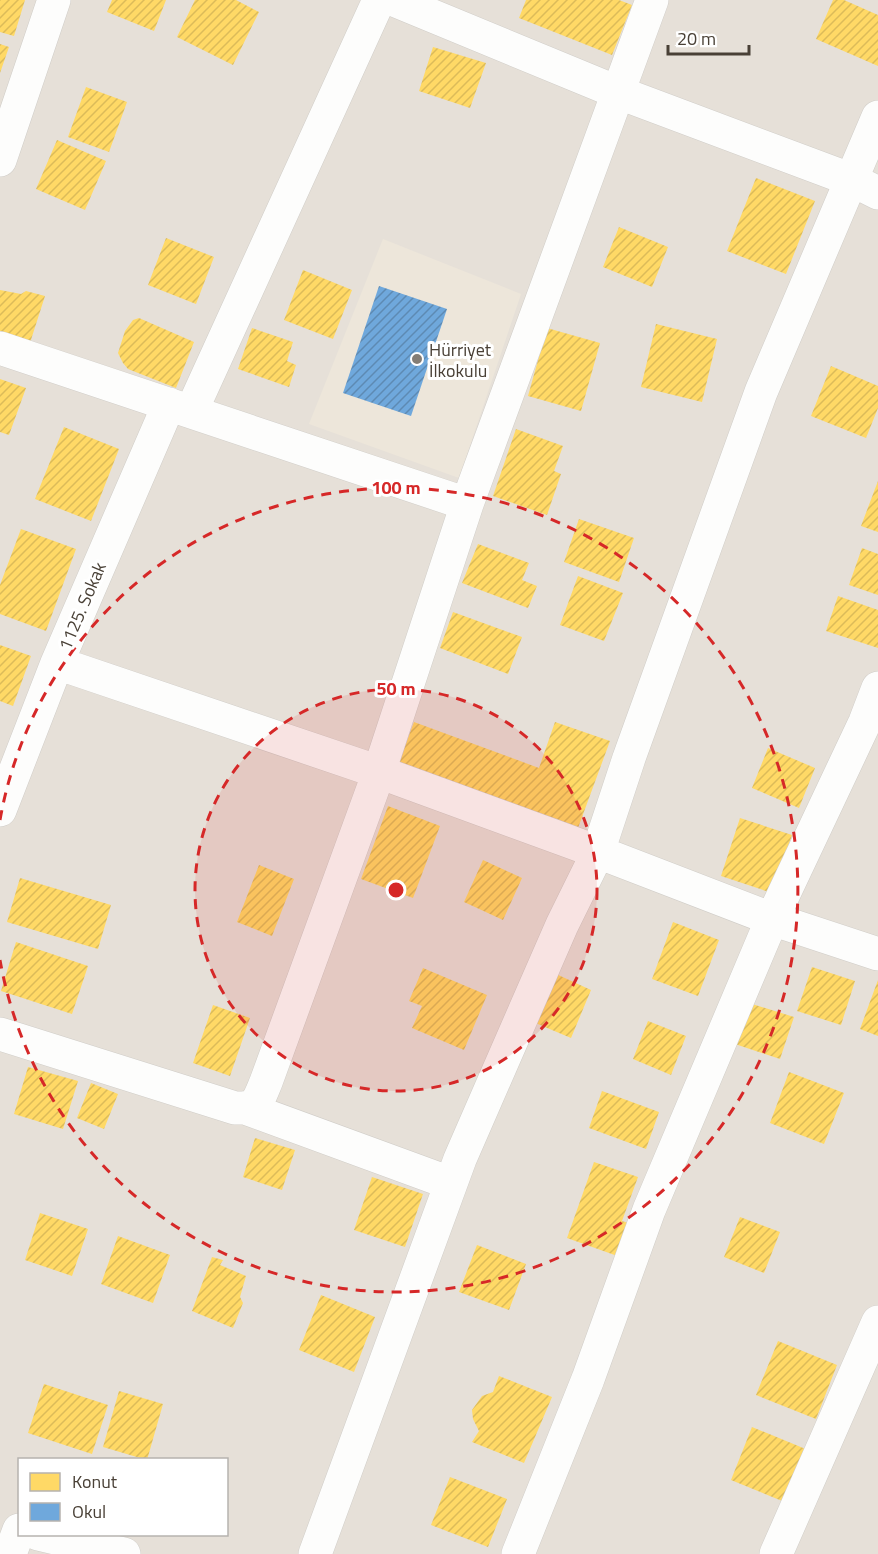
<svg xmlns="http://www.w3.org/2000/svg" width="878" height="1554" viewBox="0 0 878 1554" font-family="'Titillium Web',sans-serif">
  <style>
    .residential { fill: #e6e0d8; fill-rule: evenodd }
    .education { fill: #ede6da }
    .homes { fill: url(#homes-hatch) }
    .schools { fill: url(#schools-hatch) }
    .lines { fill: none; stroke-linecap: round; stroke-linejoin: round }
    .minor-casing { stroke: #d0cdc8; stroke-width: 34 }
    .minor { stroke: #fdfdfc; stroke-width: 33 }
    .ring { fill: none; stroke: #d62828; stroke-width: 3; stroke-dasharray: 10 8 }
    .poi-dot { fill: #847d75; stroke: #fff; stroke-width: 2 }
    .labels { text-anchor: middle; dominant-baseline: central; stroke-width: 6; stroke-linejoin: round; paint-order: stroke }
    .poi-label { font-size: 18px; fill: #494036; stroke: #fff; text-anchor: start }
    .street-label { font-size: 18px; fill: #494036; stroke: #fff }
    .centre { fill: #d62828; stroke: #fff; stroke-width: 3 }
    .ring-label { font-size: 18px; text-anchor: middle; font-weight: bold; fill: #d62828; stroke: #fff; stroke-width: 6; stroke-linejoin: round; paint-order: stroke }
  </style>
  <defs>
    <pattern id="homes-hatch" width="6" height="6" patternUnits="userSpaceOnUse" patternTransform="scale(1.5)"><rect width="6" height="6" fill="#ffd966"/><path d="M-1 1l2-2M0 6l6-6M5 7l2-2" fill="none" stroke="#dcbb59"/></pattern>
    <pattern id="schools-hatch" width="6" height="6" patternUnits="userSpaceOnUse" patternTransform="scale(1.5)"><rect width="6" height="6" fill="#6fa8dc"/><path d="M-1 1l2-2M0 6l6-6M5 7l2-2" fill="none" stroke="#5d8ab3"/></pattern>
  </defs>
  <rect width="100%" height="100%" fill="#f2efeb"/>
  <path class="residential" d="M0 0H878V1554H0ZM20 1460H226V1534H20Z"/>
  <path class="education" d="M383 239 521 294 459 478 309 424Z"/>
  <path class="homes" d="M0 0H25L14 36 0 32Z
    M112 0H166L154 31 107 12Z
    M195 0H236L259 12 233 65 177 37Z
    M526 0H619L632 5 612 55 519 18Z
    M833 0H844L878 15V66L816 39Z
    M0 44 9 47 0 73Z
    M433 47 486 63 470 108 419 91Z
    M86 87 127 102 109 152 68 137Z
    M57 140 106 161 85 210 36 189Z
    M756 178 815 201 786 274 727 251Z
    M619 227 668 247 652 287 603 267Z
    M166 238 214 257 196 304 148 285Z
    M303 270 352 290 333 339 284 320Z
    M0 290 21 294 26 291 45 296 29 346 0 337Z
    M139 318 194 342 176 388 128 369 123 363 118 353 125 331 133 320Z
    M656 324 717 339 702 402 641 387Z
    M252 328 293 342 287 361 296 365 289 387 238 369Z
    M547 328 600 343 581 411 528 396Z
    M831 366 878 386V408L866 438 811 416Z
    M0 379 26 388 9 435 0 432Z
    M64 427 119 449 91 521 35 499Z
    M516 429 563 446 554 471 561 474 547 515 493 496Z
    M878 481V532L861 526Z
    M579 519 634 538 619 582 564 562Z
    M21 529 76 549 46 631 0 614V585Z
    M478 544 529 563 522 580 537 586 528 608 462 583Z
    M862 548 878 554V595L849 585Z
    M578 576 623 593 604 641 560 625Z
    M838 596 878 610V648L826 631Z
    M453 612 522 637 508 674 440 648Z
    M0 645 31 656 13 706 0 701Z
    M414 722 539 768 555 722 610 741 578 828 399 762Z
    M768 748 815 768 799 808 752 788Z
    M388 806 440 826 413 898 361 879Z
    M740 818 792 835 772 893 721 876Z
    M483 860 522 878 503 920 464 902Z
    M259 865 294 879 272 936 237 922Z
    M20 878 111 905 98 949 7 922Z
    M673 922 719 940 698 996 652 979Z
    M16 942 88 966 72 1014 1 991Z
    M812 967 855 981 841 1025 797 1011Z
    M423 968 487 995 464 1050 412 1028 422 1006 409 1001Z
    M554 973 591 990 571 1038 533 1022Z
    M878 980V1036L860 1029Z
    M746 1002 794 1017 780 1059 732 1043Z
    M213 1005 250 1018 230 1076 193 1063Z
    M648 1021 686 1036 671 1075 633 1059Z
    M28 1067 78 1081 63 1129 14 1114Z
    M789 1072 844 1093 824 1144 770 1123Z
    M91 1083 118 1094 104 1129 77 1118Z
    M602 1091 659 1112 646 1149 589 1128Z
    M255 1138 295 1150 282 1190 243 1177Z
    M594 1162 638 1177 622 1221 635 1225 623 1258 567 1238Z
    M372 1177 423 1194 405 1247 354 1230Z
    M40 1213 88 1229 72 1276 25 1260Z
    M740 1217 780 1232 764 1273 724 1257Z
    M118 1236 170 1255 153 1303 101 1284Z
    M477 1245 526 1264 509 1310 459 1292Z
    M212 1257 223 1260 220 1265 246 1276 240 1297 243 1303 233 1328 192 1311Z
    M321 1295 375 1317 354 1372 299 1350Z
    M778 1341 837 1365 816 1419 756 1395Z
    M499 1376 552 1397 524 1463 472 1442 479 1431 473 1419 472 1410 482 1396 493 1392Z
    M44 1384 108 1405 92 1454 28 1433Z
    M119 1391 163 1404 147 1460 103 1447Z
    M752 1427 808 1450 787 1503 731 1480Z
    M450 1477 507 1499 488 1547 431 1525Z"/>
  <path class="schools" d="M379 286 447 309 411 416 343 393Z"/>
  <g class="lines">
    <g class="minor-casing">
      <path id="minor" d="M394 0 617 92 852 180 878 193
        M0 160 54 0
        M0 348 467 504
        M191 412 379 0
        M57 663 379 772 598 852 772 919 878 954
        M0 810 57 663 169 404
        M0 1034 235 1108C257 1109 258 1101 266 1082L379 772 467 504 652 0
        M248 1109 450 1183
        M38 1534 124 1554
        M10 1554 19 1530
        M315 1554 460 1159 562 925 598 852 629 758 761 392 878 117
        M518 1554 588 1379 649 1210 772 919 865 722 878 688
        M776 1554 878 1322"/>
    </g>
    <use href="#minor" class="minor"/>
  </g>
  <circle cx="396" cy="890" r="201" fill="#d62828" fill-opacity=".12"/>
  <g class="ring">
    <circle cx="396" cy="890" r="201"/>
    <path d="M0 820A402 402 0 1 1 0 960"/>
  </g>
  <circle class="poi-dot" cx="417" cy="359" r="6"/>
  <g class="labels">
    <g class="poi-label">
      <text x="429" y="349">Hürriyet<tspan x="429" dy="21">İlkokulu</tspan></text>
    </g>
    <g class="street-label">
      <text transform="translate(82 606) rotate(-67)">1125. Sokak</text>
    </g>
  </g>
  <circle cx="396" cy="890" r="9" class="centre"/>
  <g class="ring-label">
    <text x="396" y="494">100 m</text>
    <text x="396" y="695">50 m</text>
  </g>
  <rect x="18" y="1458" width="210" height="78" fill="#ffffff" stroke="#b6b3af" stroke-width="1.5"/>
  <rect x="30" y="1473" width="30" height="18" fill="#ffd966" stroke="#b6b3af" stroke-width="1.5"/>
  <text x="72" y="1488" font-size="18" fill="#494036">Konut</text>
  <rect x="30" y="1503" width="30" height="18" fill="#6fa8dc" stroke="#b6b3af" stroke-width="1.5"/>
  <text x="72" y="1518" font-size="18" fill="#494036">Okul</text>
  <path d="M668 45v9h81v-9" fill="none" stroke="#494036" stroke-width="3"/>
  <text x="677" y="45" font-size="18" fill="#494036" stroke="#ffffff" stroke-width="4.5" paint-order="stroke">20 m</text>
</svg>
